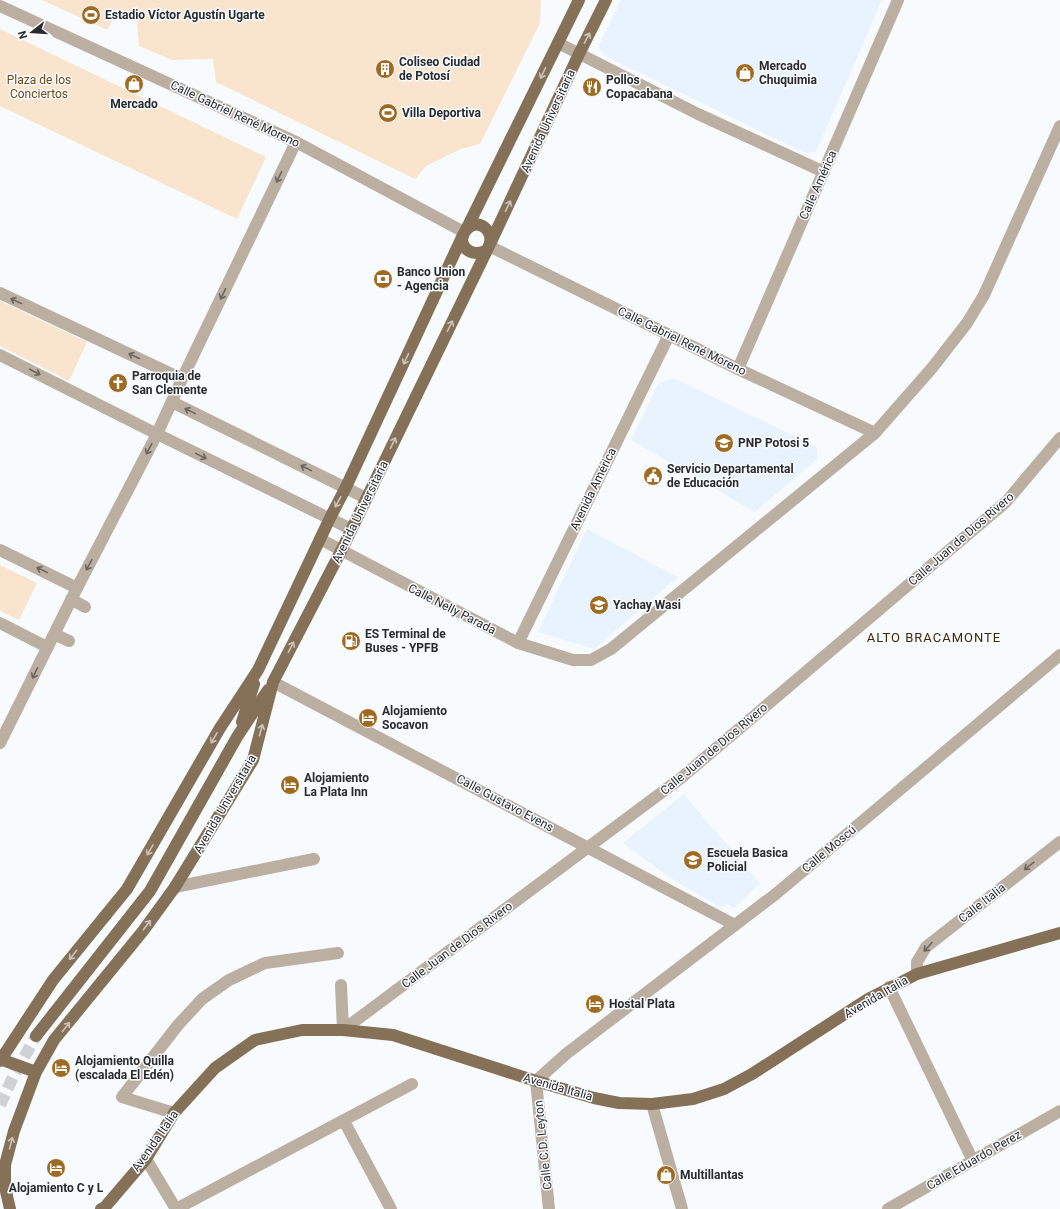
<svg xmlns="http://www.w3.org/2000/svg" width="1060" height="1209" viewBox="0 0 1060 1209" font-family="Roboto,sans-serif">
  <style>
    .built { fill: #e9f3fd }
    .green { fill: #f9e5ce }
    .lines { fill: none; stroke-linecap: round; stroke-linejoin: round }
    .major-tunnel { stroke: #cfd1d4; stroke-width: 12; stroke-dasharray: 12 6; stroke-linecap: butt }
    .minor { stroke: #bbafa2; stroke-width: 12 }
    .major { stroke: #857058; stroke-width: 12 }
    .oneway { stroke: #cac3bc }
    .oneway2 { stroke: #6b6662 }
    .labels { text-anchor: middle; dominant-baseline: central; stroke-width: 3; stroke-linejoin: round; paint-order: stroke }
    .poi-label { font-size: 12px; font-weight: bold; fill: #292b2d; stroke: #f8fbfe; text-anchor: start }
    .park-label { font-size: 12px; fill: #6f4a17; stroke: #f8fbfe }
    .street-label { font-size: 12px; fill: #292b2d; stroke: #f8fbfe }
    .neighbourhood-label { font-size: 13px; letter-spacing: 1px; fill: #412805; stroke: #f8fbfe }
  </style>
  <rect width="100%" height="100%" fill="#f8fbfe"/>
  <path class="built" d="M621 0H882L816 152 805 153 605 56 598 47Z
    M673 378 817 447V459L755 512 631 440 658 384Z
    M587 529 678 577 594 649 538 632Z
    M685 793 686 797 760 883 734 908 726 903 721 908 669 877 623 843Z"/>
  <path class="green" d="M42 0H541L540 23 480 144 461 149 426 166 415 179 216 82 213 59 172 60 139 46 137 21 115 17 107 30Z
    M0 29 266 157 237 219 0 106Z
    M0 301 87 342 69 381 0 346Z
    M0 565 37 583 19 620 0 611Z"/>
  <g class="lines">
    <path class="major-tunnel" d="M0 1105 13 1077 36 1036"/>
    <path class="minor" d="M0 6 296 142 464 232
      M558 43 698 114 824 172
      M489 246 738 369 875 433
      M0 293 182 379
      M0 355 157 434 351 529
      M738 369 898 0
      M172 402 366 498
      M320 539 518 643 573 660H591L611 649 875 433 932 368 967 323 984 295 1060 126
      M0 550 77 588
      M71 599 85 607
      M0 623 47 647
      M54 634 69 641
      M518 643 669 335
      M273 682 735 925
      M0 743 77 588 157 434 182 379 296 142
      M175 887 314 859
      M917 974V962L926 947 1060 842
      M341 985 343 1030
      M889 987 973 1161
      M343 1030 681 778 1006 502 1060 438
      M652 1104 682 1209
      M174 1113 122 1097 178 1025 202 999 229 980 265 963 338 953
      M344 1121 391 1209
      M146 1159 176 1209
      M176 1209 412 1084
      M549 1209 536 1081 566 1054 777 893 1060 655
      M888 1209 1060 1111"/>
    <path class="major" d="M466 230 579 0
      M491 242 579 54 606 0
      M242 722 254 684
      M36 1036 150 891 237 737 268 690
      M0 1059 36 1072
      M0 1061 53 980 127 889 220 728 258 670 330 518 346 487 463 235
      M10 1209 5 1187V1165L14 1131 36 1072 54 1040 143 931 175 887 253 760 273 682 341 551 489 246C495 231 478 217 467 229 454 243 470 260 487 250
      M101 1209 105 1207 146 1159 174 1113 215 1068 255 1040 302 1030H343L393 1035 536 1081 594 1098 619 1103 652 1104 693 1099 724 1089 752 1074 868 999 917 974 1060 933"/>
  </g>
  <defs><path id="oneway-shaft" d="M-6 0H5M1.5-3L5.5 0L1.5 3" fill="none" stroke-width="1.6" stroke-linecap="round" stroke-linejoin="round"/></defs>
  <g class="oneway">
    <use href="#oneway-shaft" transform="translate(587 38) rotate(-63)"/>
    <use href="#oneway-shaft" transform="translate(543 73) rotate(116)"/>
    <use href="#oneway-shaft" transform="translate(508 206) rotate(-65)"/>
    <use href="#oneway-shaft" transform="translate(450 326) rotate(-64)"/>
    <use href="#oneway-shaft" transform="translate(406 359) rotate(115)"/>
    <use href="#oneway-shaft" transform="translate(393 443) rotate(-64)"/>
    <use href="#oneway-shaft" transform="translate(338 502) rotate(118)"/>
    <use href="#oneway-shaft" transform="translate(291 647) rotate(-63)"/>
    <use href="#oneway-shaft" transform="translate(261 730) rotate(-75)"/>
    <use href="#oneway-shaft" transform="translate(214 738) rotate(120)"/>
    <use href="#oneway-shaft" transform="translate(150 850) rotate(120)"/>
    <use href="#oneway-shaft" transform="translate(147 925) rotate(-53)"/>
    <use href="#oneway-shaft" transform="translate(73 955) rotate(129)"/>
    <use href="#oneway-shaft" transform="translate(66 1027) rotate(-51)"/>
    <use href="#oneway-shaft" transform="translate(11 1143) rotate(-76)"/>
  </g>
  <g class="oneway2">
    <use href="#oneway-shaft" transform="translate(279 177) rotate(116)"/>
    <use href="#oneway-shaft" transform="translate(223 294) rotate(116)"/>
    <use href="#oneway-shaft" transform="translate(16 301) rotate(-155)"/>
    <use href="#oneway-shaft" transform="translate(134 356) rotate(-155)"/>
    <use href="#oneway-shaft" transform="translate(35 372) rotate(27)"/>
    <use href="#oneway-shaft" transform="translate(190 411) rotate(-154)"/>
    <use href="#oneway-shaft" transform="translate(149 449) rotate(118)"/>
    <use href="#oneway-shaft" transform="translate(201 456) rotate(26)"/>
    <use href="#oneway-shaft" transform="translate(306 468) rotate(-154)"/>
    <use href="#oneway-shaft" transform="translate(89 565) rotate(118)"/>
    <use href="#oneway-shaft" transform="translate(42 570) rotate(-154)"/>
    <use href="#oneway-shaft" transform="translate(35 673) rotate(116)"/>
    <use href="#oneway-shaft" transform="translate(1029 866) rotate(142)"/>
    <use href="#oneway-shaft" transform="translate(928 947) rotate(132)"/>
  </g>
  <defs>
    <g id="stadium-disc" transform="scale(1)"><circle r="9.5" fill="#9f6b22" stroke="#f8fbfe"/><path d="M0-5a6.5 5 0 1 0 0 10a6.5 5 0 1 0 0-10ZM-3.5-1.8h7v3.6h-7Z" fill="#fff"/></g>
    <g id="building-disc" transform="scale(1)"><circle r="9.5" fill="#9f6b22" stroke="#f8fbfe"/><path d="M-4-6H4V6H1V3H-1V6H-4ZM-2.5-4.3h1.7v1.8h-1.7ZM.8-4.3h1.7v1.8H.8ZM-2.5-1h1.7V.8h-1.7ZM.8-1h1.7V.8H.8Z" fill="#fff"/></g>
    <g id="shop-disc" transform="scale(1)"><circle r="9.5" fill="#9f6b22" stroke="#f8fbfe"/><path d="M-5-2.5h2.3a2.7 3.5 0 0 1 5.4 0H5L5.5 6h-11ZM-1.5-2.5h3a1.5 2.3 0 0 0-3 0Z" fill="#fff"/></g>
    <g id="restaurant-disc" transform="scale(1)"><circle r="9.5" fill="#9f6b22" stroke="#f8fbfe"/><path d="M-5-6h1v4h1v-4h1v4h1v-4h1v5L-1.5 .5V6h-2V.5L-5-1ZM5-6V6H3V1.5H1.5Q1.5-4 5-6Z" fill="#fff"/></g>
    <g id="bank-disc" transform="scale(1)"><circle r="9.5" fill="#9f6b22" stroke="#f8fbfe"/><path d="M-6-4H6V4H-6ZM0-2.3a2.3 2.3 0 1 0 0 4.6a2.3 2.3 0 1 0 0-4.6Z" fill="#fff"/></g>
    <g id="church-disc" transform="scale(1)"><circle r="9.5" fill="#9f6b22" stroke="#f8fbfe"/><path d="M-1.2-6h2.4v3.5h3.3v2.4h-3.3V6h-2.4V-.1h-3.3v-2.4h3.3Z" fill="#fff"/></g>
    <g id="school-disc" transform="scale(1)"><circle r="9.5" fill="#9f6b22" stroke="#f8fbfe"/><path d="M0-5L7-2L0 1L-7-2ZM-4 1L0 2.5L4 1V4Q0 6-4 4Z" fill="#fff"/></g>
    <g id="civic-disc" transform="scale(1)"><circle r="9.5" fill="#9f6b22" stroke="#f8fbfe"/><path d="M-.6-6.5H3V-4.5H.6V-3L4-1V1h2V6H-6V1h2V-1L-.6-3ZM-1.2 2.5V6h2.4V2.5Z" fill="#fff"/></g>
    <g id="fuel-disc" transform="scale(1)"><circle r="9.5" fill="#9f6b22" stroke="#f8fbfe"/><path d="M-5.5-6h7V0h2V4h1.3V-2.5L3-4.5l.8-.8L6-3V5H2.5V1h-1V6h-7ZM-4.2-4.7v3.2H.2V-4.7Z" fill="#fff"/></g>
    <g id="hotel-disc" transform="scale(1)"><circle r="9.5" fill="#9f6b22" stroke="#f8fbfe"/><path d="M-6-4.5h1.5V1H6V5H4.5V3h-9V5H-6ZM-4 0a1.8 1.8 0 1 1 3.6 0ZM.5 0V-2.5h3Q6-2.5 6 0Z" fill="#fff"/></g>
  </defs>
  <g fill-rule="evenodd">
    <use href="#stadium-disc" x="91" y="15"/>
    <use href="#building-disc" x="385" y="69"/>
    <use href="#shop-disc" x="745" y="73"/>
    <use href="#shop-disc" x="134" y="84"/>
    <use href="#restaurant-disc" x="592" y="87"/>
    <use href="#stadium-disc" x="388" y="113"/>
    <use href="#bank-disc" x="383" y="279"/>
    <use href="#church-disc" x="118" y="383"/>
    <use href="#school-disc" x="724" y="443"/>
    <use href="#civic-disc" x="653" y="476"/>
    <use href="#school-disc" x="599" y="605"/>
    <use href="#fuel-disc" x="351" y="641"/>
    <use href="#hotel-disc" x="368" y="718"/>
    <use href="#hotel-disc" x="290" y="785"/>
    <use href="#school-disc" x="693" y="860"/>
    <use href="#hotel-disc" x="595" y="1004"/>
    <use href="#hotel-disc" x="61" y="1068"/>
    <use href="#hotel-disc" x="56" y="1168"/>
    <use href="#shop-disc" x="666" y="1175"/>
  </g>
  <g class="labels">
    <g class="poi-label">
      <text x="105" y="15">Estadio Víctor Agustín Ugarte</text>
      <text x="399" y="62">Coliseo Ciudad<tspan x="399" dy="14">de Potosí</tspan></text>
      <text x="759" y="66">Mercado<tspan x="759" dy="14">Chuquimia</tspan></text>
      <text x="606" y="80">Pollos<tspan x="606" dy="14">Copacabana</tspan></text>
      <text x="134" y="104" text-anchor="middle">Mercado</text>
      <text x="402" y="113">Villa Deportiva</text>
      <text x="397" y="272">Banco Union<tspan x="397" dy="14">- Agencia</tspan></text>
      <text x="132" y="376">Parroquia de<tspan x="132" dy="14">San Clemente</tspan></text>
      <text x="738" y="443">PNP Potosi 5</text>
      <text x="667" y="469">Servicio Departamental<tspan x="667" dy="14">de Educación</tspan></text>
      <text x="613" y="605">Yachay Wasi</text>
      <text x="365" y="634">ES Terminal de<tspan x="365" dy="14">Buses - YPFB</tspan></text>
      <text x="382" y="711">Alojamiento<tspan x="382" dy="14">Socavon</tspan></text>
      <text x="304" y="778">Alojamiento<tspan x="304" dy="14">La Plata Inn</tspan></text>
      <text x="707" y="853">Escuela Basica<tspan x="707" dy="14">Policial</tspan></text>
      <text x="609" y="1004">Hostal Plata</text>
      <text x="75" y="1061">Alojamiento Quilla<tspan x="75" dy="14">(escalada El Edén)</tspan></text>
      <text x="680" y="1175">Multillantas</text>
      <text x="56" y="1188" text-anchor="middle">Alojamiento C y L</text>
    </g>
    <g class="park-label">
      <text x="39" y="80">Plaza de los<tspan x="39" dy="14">Conciertos</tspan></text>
    </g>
    <g class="street-label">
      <text transform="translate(235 114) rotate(25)">Calle Gabriel René Moreno</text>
      <text transform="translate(548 121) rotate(-65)">Avenida Universitaria</text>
      <text transform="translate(818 185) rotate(-66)">Calle América</text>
      <text transform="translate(682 341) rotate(26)">Calle Gabriel René Moreno</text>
      <text transform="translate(593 489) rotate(-64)">Avenida América</text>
      <text transform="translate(360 512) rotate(-64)">Avenida Universitaria</text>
      <text transform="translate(961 539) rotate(-41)">Calle Juan de Dios Rivero</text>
      <text transform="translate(452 609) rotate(27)">Calle Nelly Parada</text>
      <text transform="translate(714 749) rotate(-40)">Calle Juan de Dios Rivero</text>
      <text transform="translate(505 803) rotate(28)">Calle Gustavo Evens</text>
      <text transform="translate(225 804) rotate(-60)">Avenida Universitaria</text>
      <text transform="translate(829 849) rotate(-40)">Calle Moscú</text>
      <text transform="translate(982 903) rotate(-38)">Calle Italia</text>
      <text transform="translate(457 945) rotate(-37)">Calle Juan de Dios Rivero</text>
      <text transform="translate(876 997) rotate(-30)">Avenida Italia</text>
      <text transform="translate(558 1087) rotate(16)">Avenida Italia</text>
      <text transform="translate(155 1141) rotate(-55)">Avenida Italia</text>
      <text transform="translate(543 1145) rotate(-96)">Calle C.D. Leyton</text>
      <text transform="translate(974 1160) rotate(-30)">Calle Eduardo Perez</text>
    </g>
    <g class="neighbourhood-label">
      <text x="934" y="637">ALTO BRACAMONTE</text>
    </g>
  </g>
  <g transform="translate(32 32) rotate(253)" stroke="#f8fbfe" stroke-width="3" paint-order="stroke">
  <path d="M0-3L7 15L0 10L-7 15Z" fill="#292b2d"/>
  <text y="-6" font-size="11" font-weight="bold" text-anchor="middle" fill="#292b2d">N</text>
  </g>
</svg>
